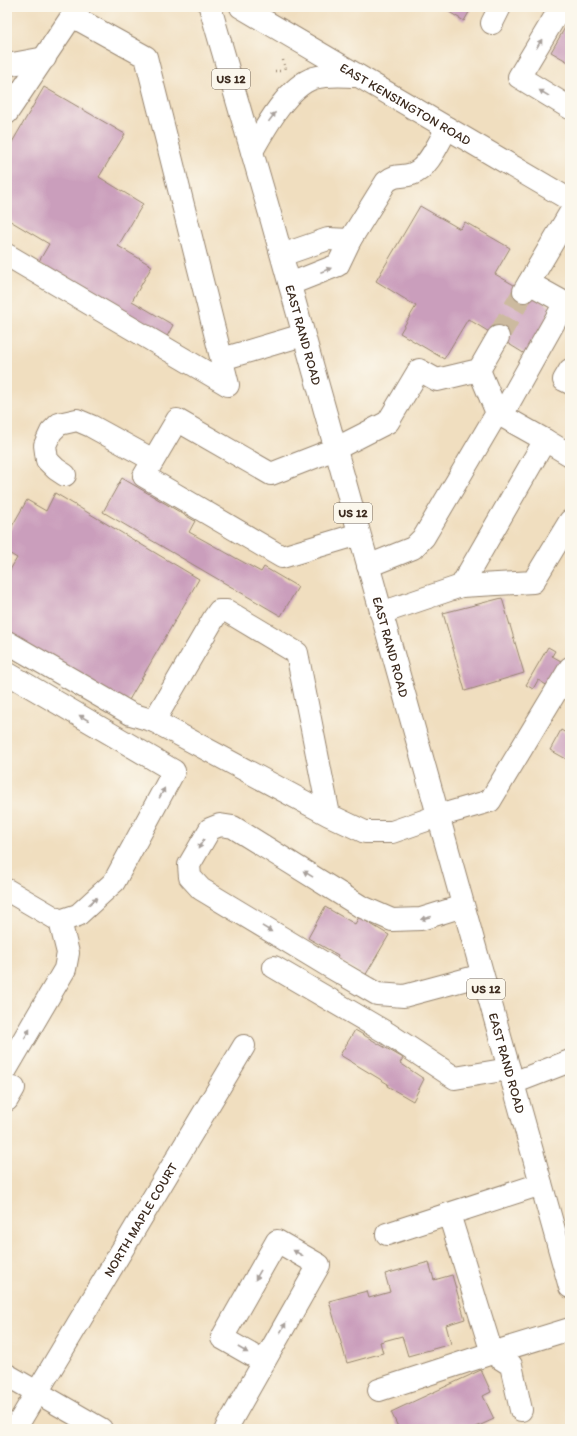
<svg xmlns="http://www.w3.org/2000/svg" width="577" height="1436" viewBox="0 0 577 1436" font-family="Itim,sans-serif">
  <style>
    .building { fill: #ca9ebc }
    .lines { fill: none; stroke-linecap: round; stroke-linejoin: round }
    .minor-tunnel { stroke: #ccba9f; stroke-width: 22; stroke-dasharray: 22 11; stroke-linecap: butt }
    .minor-casing { stroke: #96846e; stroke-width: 24 }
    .major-casing { stroke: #96846e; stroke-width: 24 }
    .path { stroke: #96846e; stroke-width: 2.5; stroke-dasharray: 1 3; stroke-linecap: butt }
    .minor { stroke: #fff; stroke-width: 22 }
    .major { stroke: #fff; stroke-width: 22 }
    .oneway { fill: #a79f9a }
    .labels { text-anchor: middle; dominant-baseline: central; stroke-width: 3.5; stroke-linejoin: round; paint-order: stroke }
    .shield { fill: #fbf7ec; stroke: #75685c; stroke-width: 1 }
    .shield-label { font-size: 12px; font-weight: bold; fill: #3b2a1e }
    .street-label { font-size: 13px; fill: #3b2a1e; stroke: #fbf7ec }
  </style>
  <rect width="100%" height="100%" fill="#fbf7ec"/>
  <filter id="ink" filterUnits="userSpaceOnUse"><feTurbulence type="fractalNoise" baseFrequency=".025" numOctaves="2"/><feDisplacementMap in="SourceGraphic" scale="8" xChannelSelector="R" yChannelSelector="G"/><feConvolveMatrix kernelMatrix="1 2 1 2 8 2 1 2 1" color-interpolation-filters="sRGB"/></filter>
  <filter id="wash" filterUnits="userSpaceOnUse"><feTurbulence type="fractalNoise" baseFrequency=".012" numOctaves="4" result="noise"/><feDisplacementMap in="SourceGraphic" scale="16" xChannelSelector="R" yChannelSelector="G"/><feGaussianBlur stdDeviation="0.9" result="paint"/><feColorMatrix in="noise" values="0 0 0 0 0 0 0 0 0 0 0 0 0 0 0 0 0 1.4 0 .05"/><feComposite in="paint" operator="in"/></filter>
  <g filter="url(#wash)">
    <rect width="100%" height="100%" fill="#f0debf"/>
    <g id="blocks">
      <path class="building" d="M441 7H472L464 21Z
        M570 19V63L551 52Z
        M44 87 125 134 99 177 143 204 118 246 152 266 132 301 173 325 164 342 38 263 49 244 7 219V151Z
        M420 206 460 229 465 222 510 248 495 274 557 310 530 357 468 319 444 359 400 333 416 306 376 281Z
        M122 478 195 521 189 532 261 572 264 567 298 587 281 616 103 512Z
        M55 493 199 579 125 707 7 638V575L17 558 7 552V535L27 500 46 511Z
        M502 598 524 673 465 691 443 613Z
        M548 647 555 651 552 656 570 666V699L538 680 533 689 526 685Z
        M570 726V761L550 750 561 730 566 733Z
        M325 907 355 924 359 917 389 935 365 976 336 959 338 955 308 938Z
        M355 1030 403 1058 400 1063 424 1079 413 1101 387 1086 388 1084 340 1055Z
        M429 1262 434 1280 452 1275 465 1319 446 1325 451 1344 408 1356 402 1336 380 1342 383 1353 347 1363 329 1301 367 1291 369 1298 390 1292 385 1274Z
        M481 1370 491 1392 483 1396 494 1419 472 1429H399L391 1412Z"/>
    </g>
  </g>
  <g filter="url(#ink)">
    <use href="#blocks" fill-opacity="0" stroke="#96846e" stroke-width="1"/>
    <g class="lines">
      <path class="minor-tunnel" d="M498 337 524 291"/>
      <g class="minor-casing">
        <g id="minor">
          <path d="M561 7 519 77 570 108"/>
          <path d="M492 23 500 7"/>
          <path d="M7 65 45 58"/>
          <path d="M7 113 72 16 146 57 228 385 7 255"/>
          <path d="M350 240 386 182C397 173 401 178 412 174 428 169 439 142 447 128"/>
          <path d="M282 255 328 239 350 240 338 265 290 284"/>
          <path d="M524 291 570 213"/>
          <path d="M222 359 303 335"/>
          <path d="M570 370 564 380 570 383"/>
          <path d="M502 415 565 303 529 283"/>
          <path d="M545 440 570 455"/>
          <path d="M65 475 56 469 47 460 45 445 51 432 59 424 77 420 91 426 153 460"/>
          <path d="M359 534 282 557 144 476 177 420 271 474 335 449 388 422 419 370 437 380 479 370 498 337"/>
          <path d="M368 566 413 548 424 537 497 413 479 370"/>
          <path d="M461 586 533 582 570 521"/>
          <path d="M381 613 461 586 545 440 497 413"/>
          <path d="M7 642 131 714 154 721"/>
          <path d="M7 673 174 771 114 882 78 915 60 921"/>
          <path d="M329 815 154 721 214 618 219 611H227L297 653 329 815 365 832H392L438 816 490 801 570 668"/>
          <path d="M7 890 60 921"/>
          <path d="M463 906 421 919 392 920 360 906 233 827 220 825 210 829 189 865 190 877 201 889 327 965 377 994 404 996 482 975"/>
          <path d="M274 967 387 1033 455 1078 509 1069"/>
          <path d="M7 1068 65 969 68 953 60 921"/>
          <path d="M513 1083 570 1061"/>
          <path d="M7 1100 14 1088"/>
          <path d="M387 1234 541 1184"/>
          <path d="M492 1353 570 1329"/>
          <path d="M492 1353 511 1365 521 1410"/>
          <path d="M7 1375 101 1429"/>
          <path d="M379 1390 492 1353 449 1214"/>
          <path id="s1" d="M15 1429 244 1046"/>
          <path d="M226 1429 319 1265 277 1241 222 1338 264 1362"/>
        </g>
      </g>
      <g class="major-casing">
        <g id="major">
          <path id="s2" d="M210 7 270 214 570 1287"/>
          <path id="s3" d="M241 7 570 200"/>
          <path d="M252 151C265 128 288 86 314 78 329 74 343 76 358 76"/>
        </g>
      </g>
      <path class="path" d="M283 60 285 69
        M275 71H283"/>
      <use href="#minor" class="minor"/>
      <use href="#major" class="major"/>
    </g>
    <defs><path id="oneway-solid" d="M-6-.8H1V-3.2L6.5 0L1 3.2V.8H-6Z"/></defs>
    <g class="oneway">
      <use href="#oneway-solid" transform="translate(539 44) rotate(-59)"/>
      <use href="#oneway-solid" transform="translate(544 93) rotate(-149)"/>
      <use href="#oneway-solid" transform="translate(272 117) rotate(-54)"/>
      <use href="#oneway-solid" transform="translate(326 270) rotate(-21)"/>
      <use href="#oneway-solid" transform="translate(84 718) rotate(-150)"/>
      <use href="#oneway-solid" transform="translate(162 793) rotate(-62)"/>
      <use href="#oneway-solid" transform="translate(201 844) rotate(120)"/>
      <use href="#oneway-solid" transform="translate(308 874) rotate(-148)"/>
      <use href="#oneway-solid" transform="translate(93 901) rotate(-42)"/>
      <use href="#oneway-solid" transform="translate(426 918) rotate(165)"/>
      <use href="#oneway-solid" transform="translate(267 929) rotate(31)"/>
      <use href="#oneway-solid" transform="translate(27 1034) rotate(-60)"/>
      <use href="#oneway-solid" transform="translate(298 1253) rotate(-150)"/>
      <use href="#oneway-solid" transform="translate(258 1275) rotate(120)"/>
      <use href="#oneway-solid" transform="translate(283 1328) rotate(-60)"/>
      <use href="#oneway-solid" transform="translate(243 1350) rotate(30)"/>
    </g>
  </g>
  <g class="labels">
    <g class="shield">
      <rect x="212" y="69" width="38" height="20" rx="3"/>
      <rect x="334" y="503" width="38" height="20" rx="3"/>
      <rect x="467" y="979" width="38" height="20" rx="3"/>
    </g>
    <g class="shield-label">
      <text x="231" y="79">US 12</text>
      <text x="353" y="513">US 12</text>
      <text x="486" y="989">US 12</text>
    </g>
    <g class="street-label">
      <text stroke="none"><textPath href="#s3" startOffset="191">EAST KENSINGTON ROAD</textPath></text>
      <text stroke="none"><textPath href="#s2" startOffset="341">EAST RAND ROAD</textPath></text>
      <text stroke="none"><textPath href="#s2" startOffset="665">EAST RAND ROAD</textPath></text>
      <text stroke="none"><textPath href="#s2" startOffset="1097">EAST RAND ROAD</textPath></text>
      <text stroke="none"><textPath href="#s1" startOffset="244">NORTH MAPLE COURT</textPath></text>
    </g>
  </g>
  <rect width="577" height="1436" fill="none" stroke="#fbf7ec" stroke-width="24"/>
</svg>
